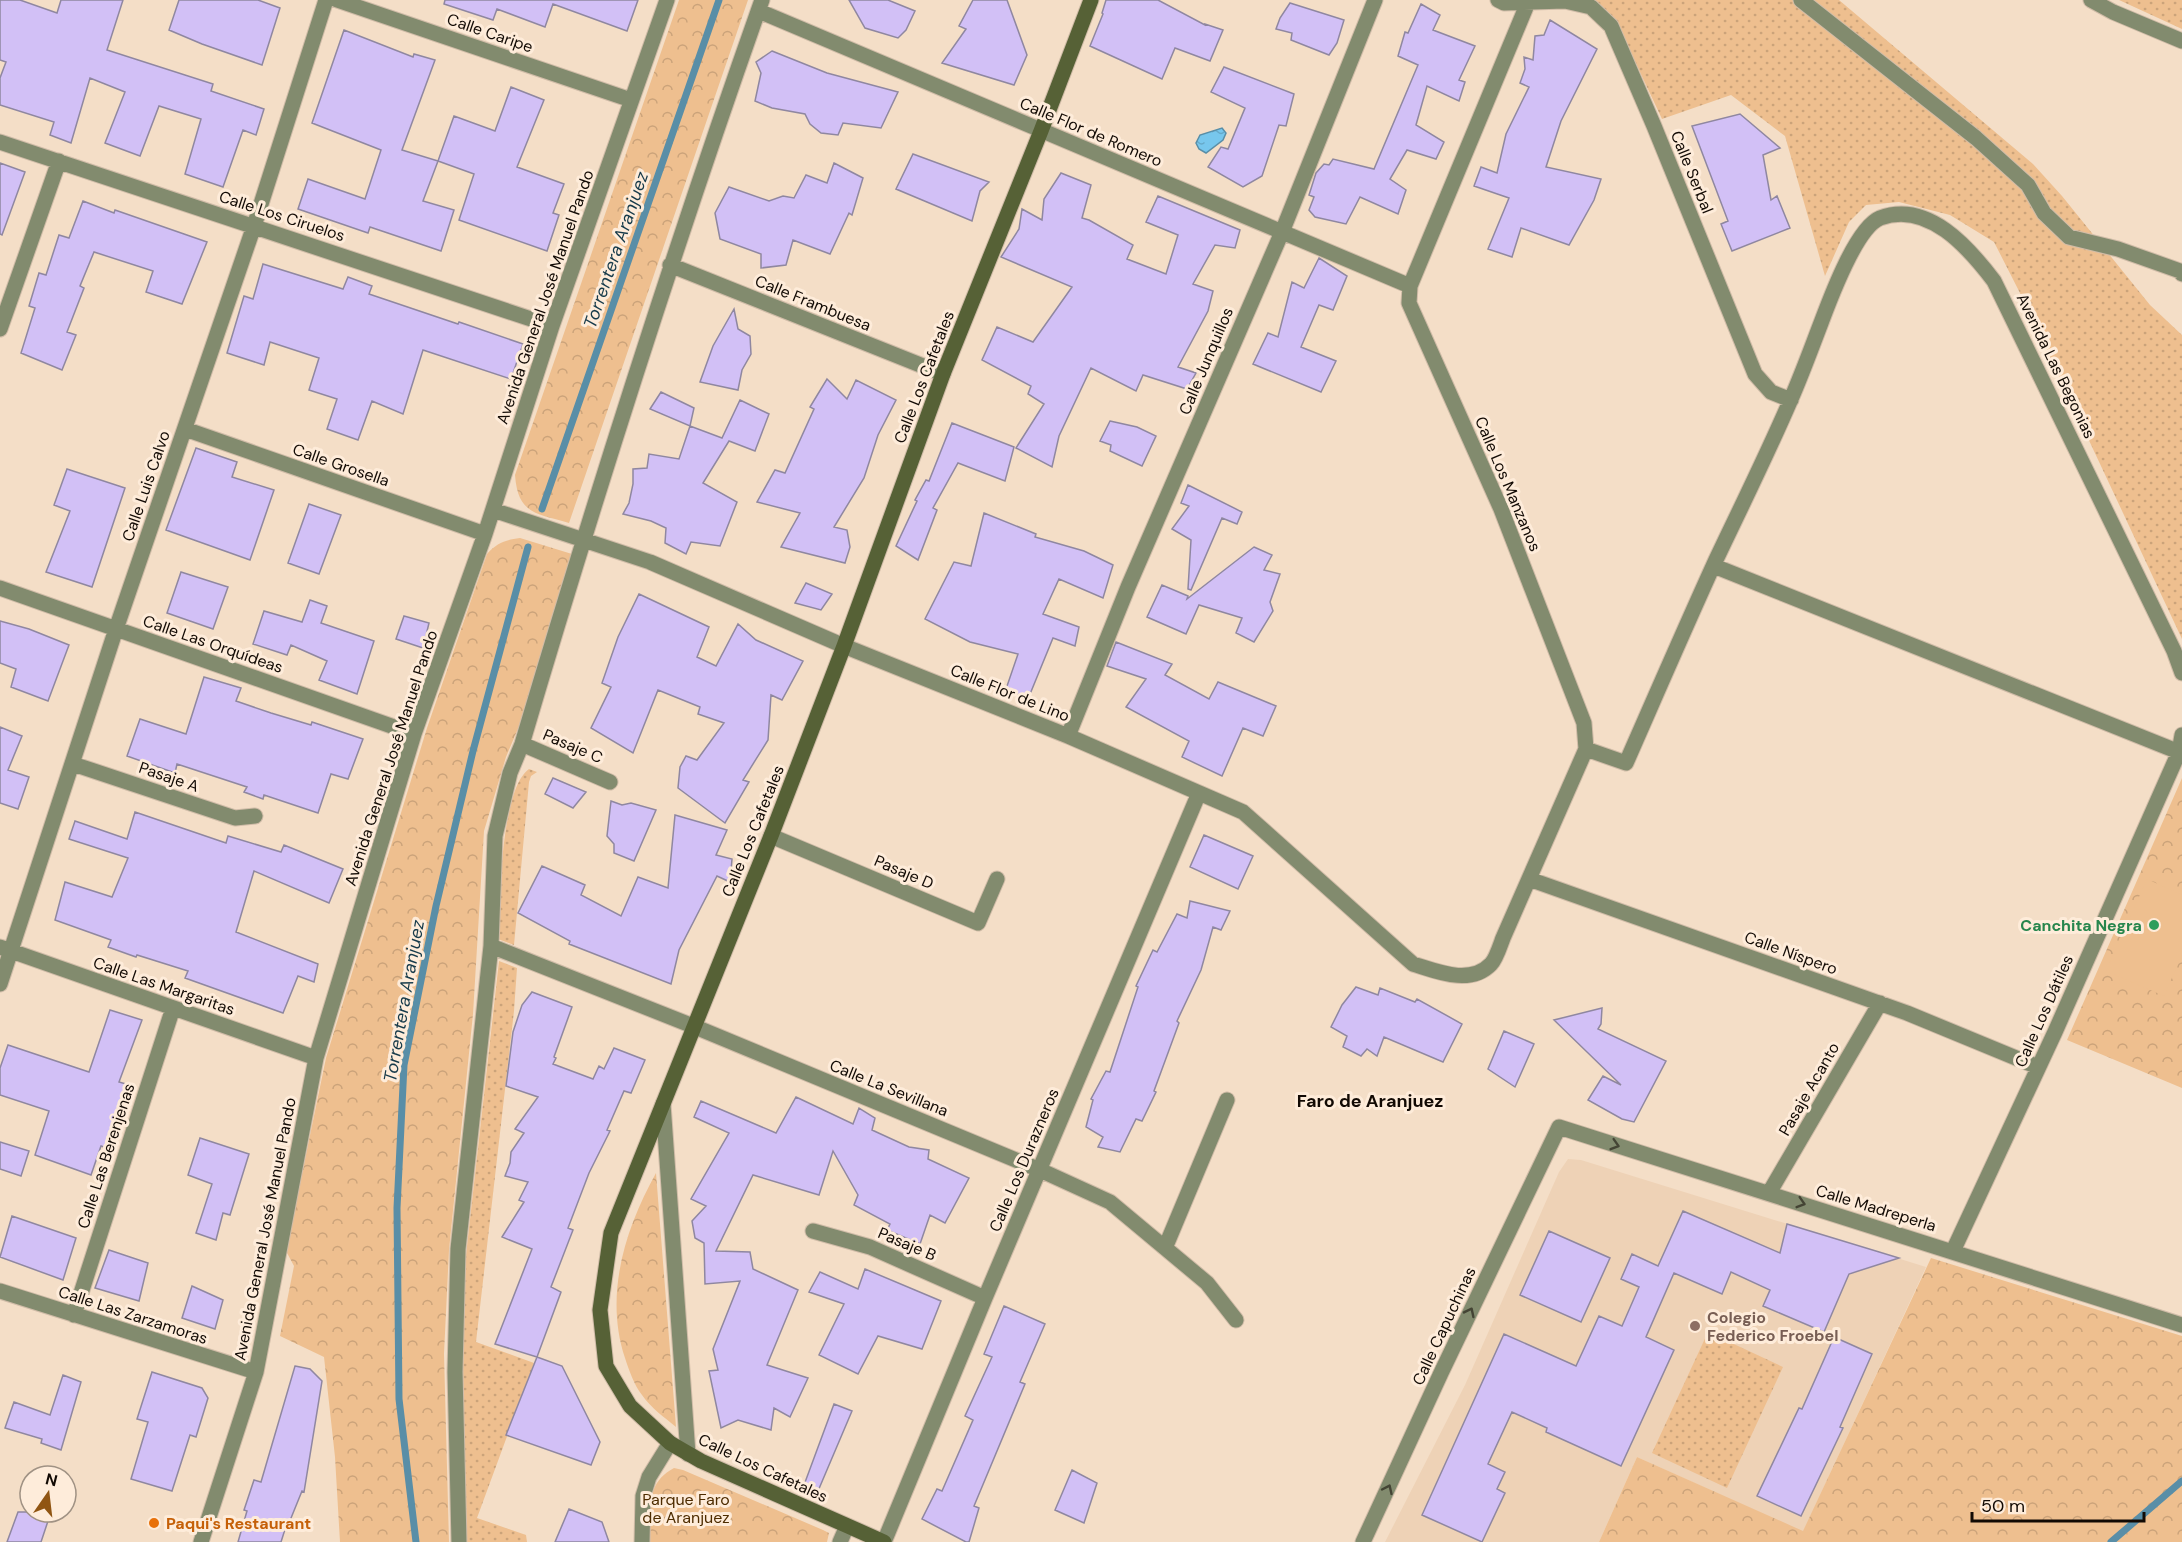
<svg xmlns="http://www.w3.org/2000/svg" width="2182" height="1542" viewBox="0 0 2182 1542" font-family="'DM Sans',sans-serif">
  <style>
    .built { fill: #eed2b6 }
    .grass { fill: url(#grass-dots) }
    .forest { fill: url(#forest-crowns) }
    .pitch { fill: #eebf8f }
    .water { fill: url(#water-ripples); stroke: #598ea7; stroke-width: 1.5 }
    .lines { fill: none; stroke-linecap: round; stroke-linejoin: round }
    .stream { stroke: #598ea7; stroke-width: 7 }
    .building { fill: #d2c0f6; stroke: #8f87a0; stroke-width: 1.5 }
    .minor-casing { stroke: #d0bca8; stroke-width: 17 }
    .secondary-casing { stroke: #d0bca8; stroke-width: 17 }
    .minor { stroke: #828b6e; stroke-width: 15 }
    .secondary { stroke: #566136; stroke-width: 15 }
    .oneway { stroke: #444434 }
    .leisure-dot { fill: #2e9e5b; stroke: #feecda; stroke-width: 2 }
    .education-dot { fill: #8d6e63; stroke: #feecda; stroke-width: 2 }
    .food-dot { fill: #e8710a; stroke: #feecda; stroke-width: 2 }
    .labels { text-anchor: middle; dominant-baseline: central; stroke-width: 6; stroke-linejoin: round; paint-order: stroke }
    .street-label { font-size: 16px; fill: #120a04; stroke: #feecda }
    .leisure-label { font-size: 16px; font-weight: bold; fill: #27864d; stroke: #feecda; text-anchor: end }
    .education-label { font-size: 16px; font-weight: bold; fill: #785e54; stroke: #feecda; text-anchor: start }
    .park-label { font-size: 16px; fill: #4e2c00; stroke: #feecda }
    .food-label { font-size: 16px; font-weight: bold; fill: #c56008; stroke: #feecda; text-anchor: start }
    .water-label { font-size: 18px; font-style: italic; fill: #163a4a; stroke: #feecda }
    .neighbourhood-label { font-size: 18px; font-weight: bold; fill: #120a04; stroke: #feecda }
  </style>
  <defs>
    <pattern id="grass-dots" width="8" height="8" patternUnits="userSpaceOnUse" patternTransform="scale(1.5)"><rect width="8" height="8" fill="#eebf8f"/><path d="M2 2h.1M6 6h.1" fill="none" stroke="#cba37a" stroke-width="1.8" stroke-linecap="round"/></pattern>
    <pattern id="forest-crowns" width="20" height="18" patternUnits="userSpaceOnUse" patternTransform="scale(1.5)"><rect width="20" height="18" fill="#eebf8f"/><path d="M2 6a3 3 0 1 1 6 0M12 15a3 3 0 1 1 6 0" fill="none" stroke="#cba37a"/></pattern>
    <pattern id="water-ripples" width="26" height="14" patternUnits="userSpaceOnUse" patternTransform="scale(1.5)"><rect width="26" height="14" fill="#77c7ed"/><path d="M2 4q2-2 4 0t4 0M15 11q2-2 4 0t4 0" fill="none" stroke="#66aaca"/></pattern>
  </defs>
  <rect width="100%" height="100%" fill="#f4dec7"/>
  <path class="built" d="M1568 1159 1581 1160 1926 1267 1803 1532 1637 1457 1599 1542H1385L1465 1385 1559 1172Z"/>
  <path class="grass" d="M1594 0H1839L2033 164 2062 196 2150 305 2182 335V639L2020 293 1994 242 1950 215 1899 202 1866 205 1849 222 1825 276 1785 136 1731 95 1662 119 1615 19Z
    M2119 0H2182V29Z
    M529 769 537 772 531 776 529 782 514 945 498 939C500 903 500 790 529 769Z
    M499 961 517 968 514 1011 476 1342 534 1363 477 1518 526 1535 527 1542H466L461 1337 466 1255Z
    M1708 1332 1783 1367 1727 1488 1652 1453Z"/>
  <path class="forest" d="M679 0H748L569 523C535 513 518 514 515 475Z
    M520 538 585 558 550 653 506 757 484 831 473 1014 449 1250 444 1354 449 1542H340L335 1457 324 1357 280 1336 294 1266 286 1251 326 1058 427 728 487 554C497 543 505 540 520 538Z
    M2182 778V1088L2067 1040Z
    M656 1173 676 1427C664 1417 651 1408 642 1395 634 1385 629 1370 625 1358 604 1295 625 1229 656 1173Z
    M1931 1258 2182 1336V1542H1599L1637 1457 1803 1531Z
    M674 1468 683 1470 823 1530 829 1533 827 1542H650C649 1513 645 1483 674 1468Z"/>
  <path class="pitch" d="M2147 879 2182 895V955L2164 996 2106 971Z"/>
  <path class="water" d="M1222 128 1226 133 1223 140 1206 153 1199 149 1196 143 1200 135Z"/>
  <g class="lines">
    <path class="stream" d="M542 509 719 0
      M416 1542 399 1399 397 1208 404 1065 436 906 473 751 528 547
      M2111 1542 2182 1481"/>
  </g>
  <path class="building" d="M0 0H20L57 13 61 0H123L107 50 213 84 211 91 264 109 256 135 243 130 223 187 185 174 201 119 159 106 140 156 105 143 125 92 90 78 71 143 50 135 54 122 0 105V78L6 62 0 60Z
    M179 0H258L280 8 262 65 202 44 169 30Z
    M445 0H638L627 31 553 4 545 27 497 9 493 20 444 4Z
    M849 0H888L915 11 906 30 898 38 865 28Z
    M973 0H1007L1027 55 1014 85 942 63 966 29 959 26Z
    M1106 0H1158L1205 25V24L1223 30 1210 61 1175 48 1162 79 1090 46 1103 14 1102 13Z
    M1290 3 1344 20 1337 43 1329 55 1291 40 1292 33 1276 29 1280 18Z
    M1421 4 1440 15 1433 30 1475 46 1459 80 1465 82 1459 101 1427 86 1416 125 1444 142 1436 159 1407 150 1390 179 1406 190 1398 214 1360 197 1346 224 1315 217 1309 210 1314 197 1309 195 1316 173 1324 164 1329 165 1333 159 1374 169 1418 65 1398 56 1405 32 1408 33Z
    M1550 20 1597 49 1561 121 1546 167 1601 179 1594 200 1569 245 1521 228 1512 257 1488 249 1509 198 1474 186 1481 167 1497 173 1506 134 1529 87 1520 83 1525 69 1524 57 1533 60 1535 36 1544 35Z
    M344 30 413 57 414 54 435 60 402 150 438 161 423 201 454 210 441 251 370 227 368 233 298 209 308 179 365 199 381 150 312 123Z
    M772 51 827 73 898 92 881 128 843 123 838 135 821 133 810 124 805 114 772 108 755 101 761 73 756 62Z
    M1224 67 1294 94 1286 126 1279 125 1262 176 1243 187 1208 167 1221 147 1228 149 1245 108 1211 92Z
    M511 87 544 100 517 167 564 184 553 213 559 215 547 251 459 220 474 174 438 161 454 116 495 131Z
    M1740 114 1780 148 1763 155 1771 200 1777 196 1790 228 1732 251 1721 224 1728 221 1692 126Z
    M913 154 989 182 980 191 972 221 896 189Z
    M0 163 25 172 2 235 0 234Z
    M834 163 863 178 852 215 849 213 830 254 793 240 786 265 761 268V254L720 239 715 213 729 187 769 201 783 196 794 198 806 175 827 183Z
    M1061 173 1091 185 1082 218 1089 220 1133 245 1127 259 1166 274 1178 235 1146 222 1158 196 1240 230 1235 248 1215 245 1193 284 1213 291 1208 311 1178 367 1196 373 1187 389 1143 375 1136 391 1091 368 1059 436 1052 467 1016 448 1044 404 1028 394 1031 386 982 360 997 327 1033 342 1072 287 1001 257 1019 229 1022 209 1042 220 1044 199Z
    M83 201 114 213 115 210 207 242 182 304 146 292 153 271 94 252 80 286 84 288 67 332 76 335 62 370 21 353 35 308 29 306 39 273 46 275 59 235 69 238Z
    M1319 258 1347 276 1333 310 1319 305 1301 347 1336 361 1321 392 1253 364 1268 333 1278 337 1292 282 1304 288Z
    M263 264 343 289 348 277 372 286 369 294 458 324 459 322 523 344 511 379 423 350 403 414 372 401 358 440 327 429 337 399 309 390 319 358 270 342 264 365 227 353 244 296 253 299Z
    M734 309 738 329 750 336 751 354 742 370 738 390 700 382 713 346Z
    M827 379 847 399 856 380 896 400 878 435 864 478 834 527 847 530 850 547 845 563 781 547 800 513 757 502 775 470 785 473 814 409 810 407Z
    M661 392 694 408 690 426 650 409Z
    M740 400 769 414 755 451 729 441 703 483 737 502 720 546 691 542 686 554 665 543 666 528 651 521 623 514 629 503 633 484V469L647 468 649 454 679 459 690 426 722 438Z
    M1110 421 1137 427 1156 436 1142 466 1110 451 1111 445 1100 441Z
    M952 423 1014 447 1005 481 958 463 933 508 937 510 918 560 896 546 917 501 915 500 926 480 929 481Z
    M196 448 237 462 232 477 274 490 250 560 166 530Z
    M67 469 125 488 92 587 46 572 70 511 54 505Z
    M1188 485 1242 512 1237 524 1222 518 1191 590 1188 589 1191 540 1172 529 1189 506 1181 503Z
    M309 504 341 515 319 574 288 563Z
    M984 513 1036 534 1035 537 1084 551 1113 565 1103 598 1059 579 1043 614 1079 627 1075 646 1053 638 1028 699 1006 689 1018 654 970 642 925 619 954 562 971 566Z
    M1254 547 1272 555 1264 570 1280 574 1270 602 1273 611 1254 642 1236 633 1242 618 1199 605 1186 634 1147 617 1162 585 1188 596 1187 599Z
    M181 572 228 587 213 629 167 613Z
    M806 583 832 594 821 610 795 603Z
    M639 594 709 627 697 657 716 666 738 624 756 640 803 661 782 700 771 695 768 740 743 780 749 782 725 823 678 788 680 767 686 756 697 760 724 723 698 714 700 707 658 690 633 753 591 728 611 687 602 683 618 637Z
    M310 600 327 606 321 623 374 641 357 694 319 680 327 661 291 645 287 655 253 644 264 611 302 622Z
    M404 616 429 623 423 648 396 639Z
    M0 621 29 629 69 645 48 701 11 687 16 669 0 663Z
    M1116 642 1172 664 1165 675 1209 699 1218 682 1276 706 1263 736 1243 728 1222 776 1182 757 1189 741 1126 707 1146 679 1107 666Z
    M204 677 241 688 236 701 271 713 311 725 312 722 363 739 348 779 331 774 318 813 264 795 263 799 244 792 247 787 177 764 175 773 127 756 140 719 186 734Z
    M0 727 22 736 8 770 29 777 18 809 0 803Z
    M553 778 586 792 573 808 545 794Z
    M611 801 622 805 631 803 656 810 634 861 614 853V844L607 836Z
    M135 812 226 843 228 836 281 852 284 845 343 869 329 903 254 871 236 932 318 964 314 982 298 976 283 1013 185 978 188 971 137 955 136 957 108 947 111 940 55 920 65 882 112 897 128 858 69 839 75 821 127 839Z
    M675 815 727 830 716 855 732 859 730 882 717 876 679 950 671 984 569 944 570 941 518 913 542 866 585 885 581 895 621 916 638 877 668 888Z
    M1204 835 1253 856 1238 889 1190 867Z
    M1190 901 1230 911 1221 930 1213 927 1201 970 1177 1021 1179 1023 1154 1091 1156 1092 1142 1121 1136 1119 1120 1152 1098 1147 1103 1137 1086 1127 1093 1100 1091 1099 1106 1071 1110 1072 1138 987 1136 986 1153 950 1157 952 1177 914 1187 918Z
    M1356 987 1378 995 1380 988 1415 1002 1417 999 1462 1024 1443 1062 1384 1037 1377 1056 1367 1049 1361 1056 1343 1047 1347 1036 1331 1027 1342 1005Z
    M532 992 572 1007 554 1057 556 1058 553 1064 593 1079 599 1066 604 1069 614 1048 645 1060 631 1093 624 1091 607 1130 610 1131 589 1173 568 1228 573 1230 551 1287 561 1292 537 1357 562 1366 600 1442 591 1465 506 1435 537 1357 495 1344 532 1249 502 1237 524 1202 519 1200 528 1182 505 1176 510 1163 511 1152 524 1133 515 1129 538 1097 506 1086 513 1032 522 1005Z
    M1602 1008 1601 1024 1598 1029 1666 1061 1634 1122 1622 1119 1588 1100 1603 1076 1621 1085 1554 1020Z
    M110 1010 142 1020 119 1082 126 1084 111 1127 120 1129 113 1150 101 1146 91 1175 35 1155 49 1111 0 1095V1068L8 1045 89 1072Z
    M1504 1031 1534 1044 1515 1087 1488 1069Z
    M796 1097 853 1124 859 1108 875 1118 872 1130 909 1147 929 1150 928 1159 969 1178 945 1223 930 1215 920 1244 887 1230 890 1224 854 1205 858 1195 833 1151 819 1195 753 1175 716 1251 750 1252 753 1269 798 1290 767 1365 808 1378 790 1417 774 1408 771 1430 738 1420 721 1428 709 1371 718 1370 713 1349 740 1281 705 1284 704 1243 695 1238 692 1221 706 1206 691 1199 729 1133 694 1117 701 1101 776 1133Z
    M200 1138 249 1154 230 1215 223 1213 216 1240 196 1233 212 1184 188 1175Z
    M0 1142 29 1151 21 1176 0 1169Z
    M1683 1211 1780 1253 1787 1224 1899 1258 1849 1274 1824 1332 1763 1306 1770 1290 1731 1272 1722 1294 1674 1273 1646 1337 1674 1350 1621 1466 1546 1432 1547 1428 1512 1412 1488 1464 1505 1472 1497 1489 1505 1493 1482 1542 1422 1515 1504 1334 1576 1366 1599 1316 1622 1326 1639 1287 1621 1279 1632 1254 1658 1266Z
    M12 1216 76 1238 63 1280 0 1257Z
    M1549 1231 1610 1258 1581 1322 1520 1295Z
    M109 1250 148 1263 139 1301 95 1288Z
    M865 1269 941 1301 922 1349 878 1336 858 1374 819 1355 844 1304 809 1292 820 1272 858 1289Z
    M192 1286 223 1300 215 1329 182 1318Z
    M1004 1306 1045 1324 1020 1382 1025 1384 974 1506 979 1508 969 1542H966L922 1519 937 1489 942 1491 973 1420 965 1416 992 1357 984 1354Z
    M1834 1337 1872 1354 1840 1427 1843 1428 1801 1516 1757 1496 1799 1408 1802 1409Z
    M295 1366 310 1369 322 1381 304 1492 302 1491 289 1523H287L281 1542H238L247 1511 244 1510 254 1480 261 1482Z
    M152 1372 202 1388 208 1398 196 1437 190 1435 172 1491 131 1479 148 1422 137 1419Z
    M63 1375 81 1382 61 1450 41 1443 42 1439 5 1428 14 1402 50 1415Z
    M834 1404 852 1411 818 1491 804 1485Z
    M1072 1470 1097 1483 1084 1523 1055 1510Z
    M569 1509 602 1522 609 1542H555Z
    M18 1512H51L41 1542H7Z"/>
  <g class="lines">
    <g class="minor-casing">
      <path id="minor" d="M337 0 631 100
        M1498 0 1504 3 1565 1 1591 7 1611 26 1654 126 1755 374 1771 392 1791 400
        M1801 0 1976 138 2028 185 2044 213 2069 237 2118 249 2180 271 2182 274
        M2091 0 2113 12 2182 41
        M759 11 1410 286
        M0 142 552 326
        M670 265 943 374
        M0 329 59 161
        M185 429 485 534
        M493 510 650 562 844 646 1068 736 1243 812 1413 964C1436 971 1470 986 1491 964 1496 959 1500 946 1503 938L1586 749 1584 723 1501 509 1409 303 1410 286 1529 0
        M1714 566 2179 752 2182 751
        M0 588 414 734
        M1068 736 1128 587 1282 232 1375 0
        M522 744 610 782
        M1586 749 1626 763C1655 697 1684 630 1714 564 1740 509 1767 455 1791 399 1802 374 1811 349 1821 323 1830 299 1856 228 1880 218 1928 200 1969 248 1994 281L2174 651 2182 673
        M73 764 235 818 255 816
        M771 836 978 923 997 879
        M1529 879 1907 1013 2038 1067
        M491 946 693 1026 1040 1170 1110 1202 1207 1283 1236 1320
        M0 947 316 1058
        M0 984 116 629 254 226 326 0
        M663 1104 688 1454
        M1769 1193 1880 1003
        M813 1231 870 1247 985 1298
        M1165 1248 1227 1100
        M1953 1251 2055 1032 2179 752 2182 735
        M0 1291 256 1372
        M74 1315 173 1008
        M201 1542 256 1372 316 1058 414 734 485 534 552 326 667 0
        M459 1542 455 1372 458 1249 491 946 495 836 510 773 522 744C596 494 675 246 762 0
        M642 1542 643 1496 649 1477 670 1443
        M840 1542 847 1526
        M884 1542 985 1298 1199 793
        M1363 1542 1441 1373 1559 1127 2182 1325"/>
    </g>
    <g class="secondary-casing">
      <path id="secondary" d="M884 1542 701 1461 670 1443 630 1406 606 1366 600 1310 611 1233 771 836 844 646 943 374 1041 131 1091 0"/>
    </g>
    <use href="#minor" class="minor"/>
    <use href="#secondary" class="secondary"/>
  </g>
  <defs><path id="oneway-chevron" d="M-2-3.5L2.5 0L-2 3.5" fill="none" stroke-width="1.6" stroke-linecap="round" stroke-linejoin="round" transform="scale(1.5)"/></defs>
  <g class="oneway">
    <use href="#oneway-chevron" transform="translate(1615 1145) rotate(17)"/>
    <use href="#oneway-chevron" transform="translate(1801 1203) rotate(17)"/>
    <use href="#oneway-chevron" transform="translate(1470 1312) rotate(-64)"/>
    <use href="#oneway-chevron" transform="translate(1388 1489) rotate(-65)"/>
  </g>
  <circle class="leisure-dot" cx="2154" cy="925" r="6"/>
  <circle class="education-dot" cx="1695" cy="1326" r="6"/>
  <circle class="food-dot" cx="154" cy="1523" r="6"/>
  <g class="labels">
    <g class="street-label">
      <text transform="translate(490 33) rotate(19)">Calle Caripe</text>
      <text transform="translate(1091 132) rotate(23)">Calle Flor de Romero</text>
      <text transform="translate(1692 172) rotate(68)">Calle Serbal</text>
      <text transform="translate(282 216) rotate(18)">Calle Los Ciruelos</text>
      <text transform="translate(545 297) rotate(-71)">Avenida General José Manuel Pando</text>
      <text transform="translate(813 303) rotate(22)">Calle Frambuesa</text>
      <text transform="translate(1206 361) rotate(-67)">Calle Junquillos</text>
      <text transform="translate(2056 366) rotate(64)">Avenida Las Begonias</text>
      <text transform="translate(924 377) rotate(-69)">Calle Los Cafetales</text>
      <text transform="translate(341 465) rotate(19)">Calle Grosella</text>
      <text transform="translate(1508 484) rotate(67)">Calle Los Manzanos</text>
      <text transform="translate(146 486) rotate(-71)">Calle Luis Calvo</text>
      <text transform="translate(213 644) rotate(19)">Calle Las Orquídeas</text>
      <text transform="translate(1010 693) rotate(22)">Calle Flor de Lino</text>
      <text transform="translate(573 746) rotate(23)">Pasaje C</text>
      <text transform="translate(391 758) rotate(-72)">Avenida General José Manuel Pando</text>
      <text transform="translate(169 777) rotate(19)">Pasaje A</text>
      <text transform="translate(753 831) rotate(-68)">Calle Los Cafetales</text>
      <text transform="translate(904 872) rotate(23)">Pasaje D</text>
      <text transform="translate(1791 953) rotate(20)">Calle Níspero</text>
      <text transform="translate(164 986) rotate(19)">Calle Las Margaritas</text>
      <text transform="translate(2044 1011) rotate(-66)">Calle Los Dátiles</text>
      <text transform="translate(889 1088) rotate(22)">Calle La Sevillana</text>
      <text transform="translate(1809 1089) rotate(-60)">Pasaje Acanto</text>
      <text transform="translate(106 1156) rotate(-72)">Calle Las Berenjenas</text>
      <text transform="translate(1024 1160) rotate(-67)">Calle Los Durazneros</text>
      <text transform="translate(1876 1208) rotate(17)">Calle Madreperla</text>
      <text transform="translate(265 1229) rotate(-79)">Avenida General José Manuel Pando</text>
      <text transform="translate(907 1244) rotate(23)">Pasaje B</text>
      <text transform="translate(133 1315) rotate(18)">Calle Las Zarzamoras</text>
      <text transform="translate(1444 1326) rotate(-65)">Calle Capuchinas</text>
      <text transform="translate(763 1468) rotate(25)">Calle Los Cafetales</text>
    </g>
    <g class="leisure-label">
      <text x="2142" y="925">Canchita Negra</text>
    </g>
    <g class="education-label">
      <text x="1707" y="1317">Colegio<tspan x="1707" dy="18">Federico Froebel</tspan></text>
    </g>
    <g class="park-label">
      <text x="686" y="1499">Parque Faro<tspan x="686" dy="18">de Aranjuez</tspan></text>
    </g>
    <g class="food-label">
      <text x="166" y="1523">Paqui's Restaurant</text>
    </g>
    <g class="water-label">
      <text transform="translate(616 250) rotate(-71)">Torrentera Aranjuez</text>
      <text transform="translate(404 1001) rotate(-80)">Torrentera Aranjuez</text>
    </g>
    <g class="neighbourhood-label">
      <text x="1370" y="1101">Faro de Aranjuez</text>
    </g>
  </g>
  <g transform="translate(48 1494) rotate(14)"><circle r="28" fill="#feecda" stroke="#a09284" stroke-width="1.5"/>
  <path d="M0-4.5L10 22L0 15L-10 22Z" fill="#905512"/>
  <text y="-9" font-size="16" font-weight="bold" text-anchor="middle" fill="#120a04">N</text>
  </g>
  <path d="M1972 1512v9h172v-9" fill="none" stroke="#120a04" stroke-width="3"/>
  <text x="1981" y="1512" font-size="18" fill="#120a04" stroke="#feecda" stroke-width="4.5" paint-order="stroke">50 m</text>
</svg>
